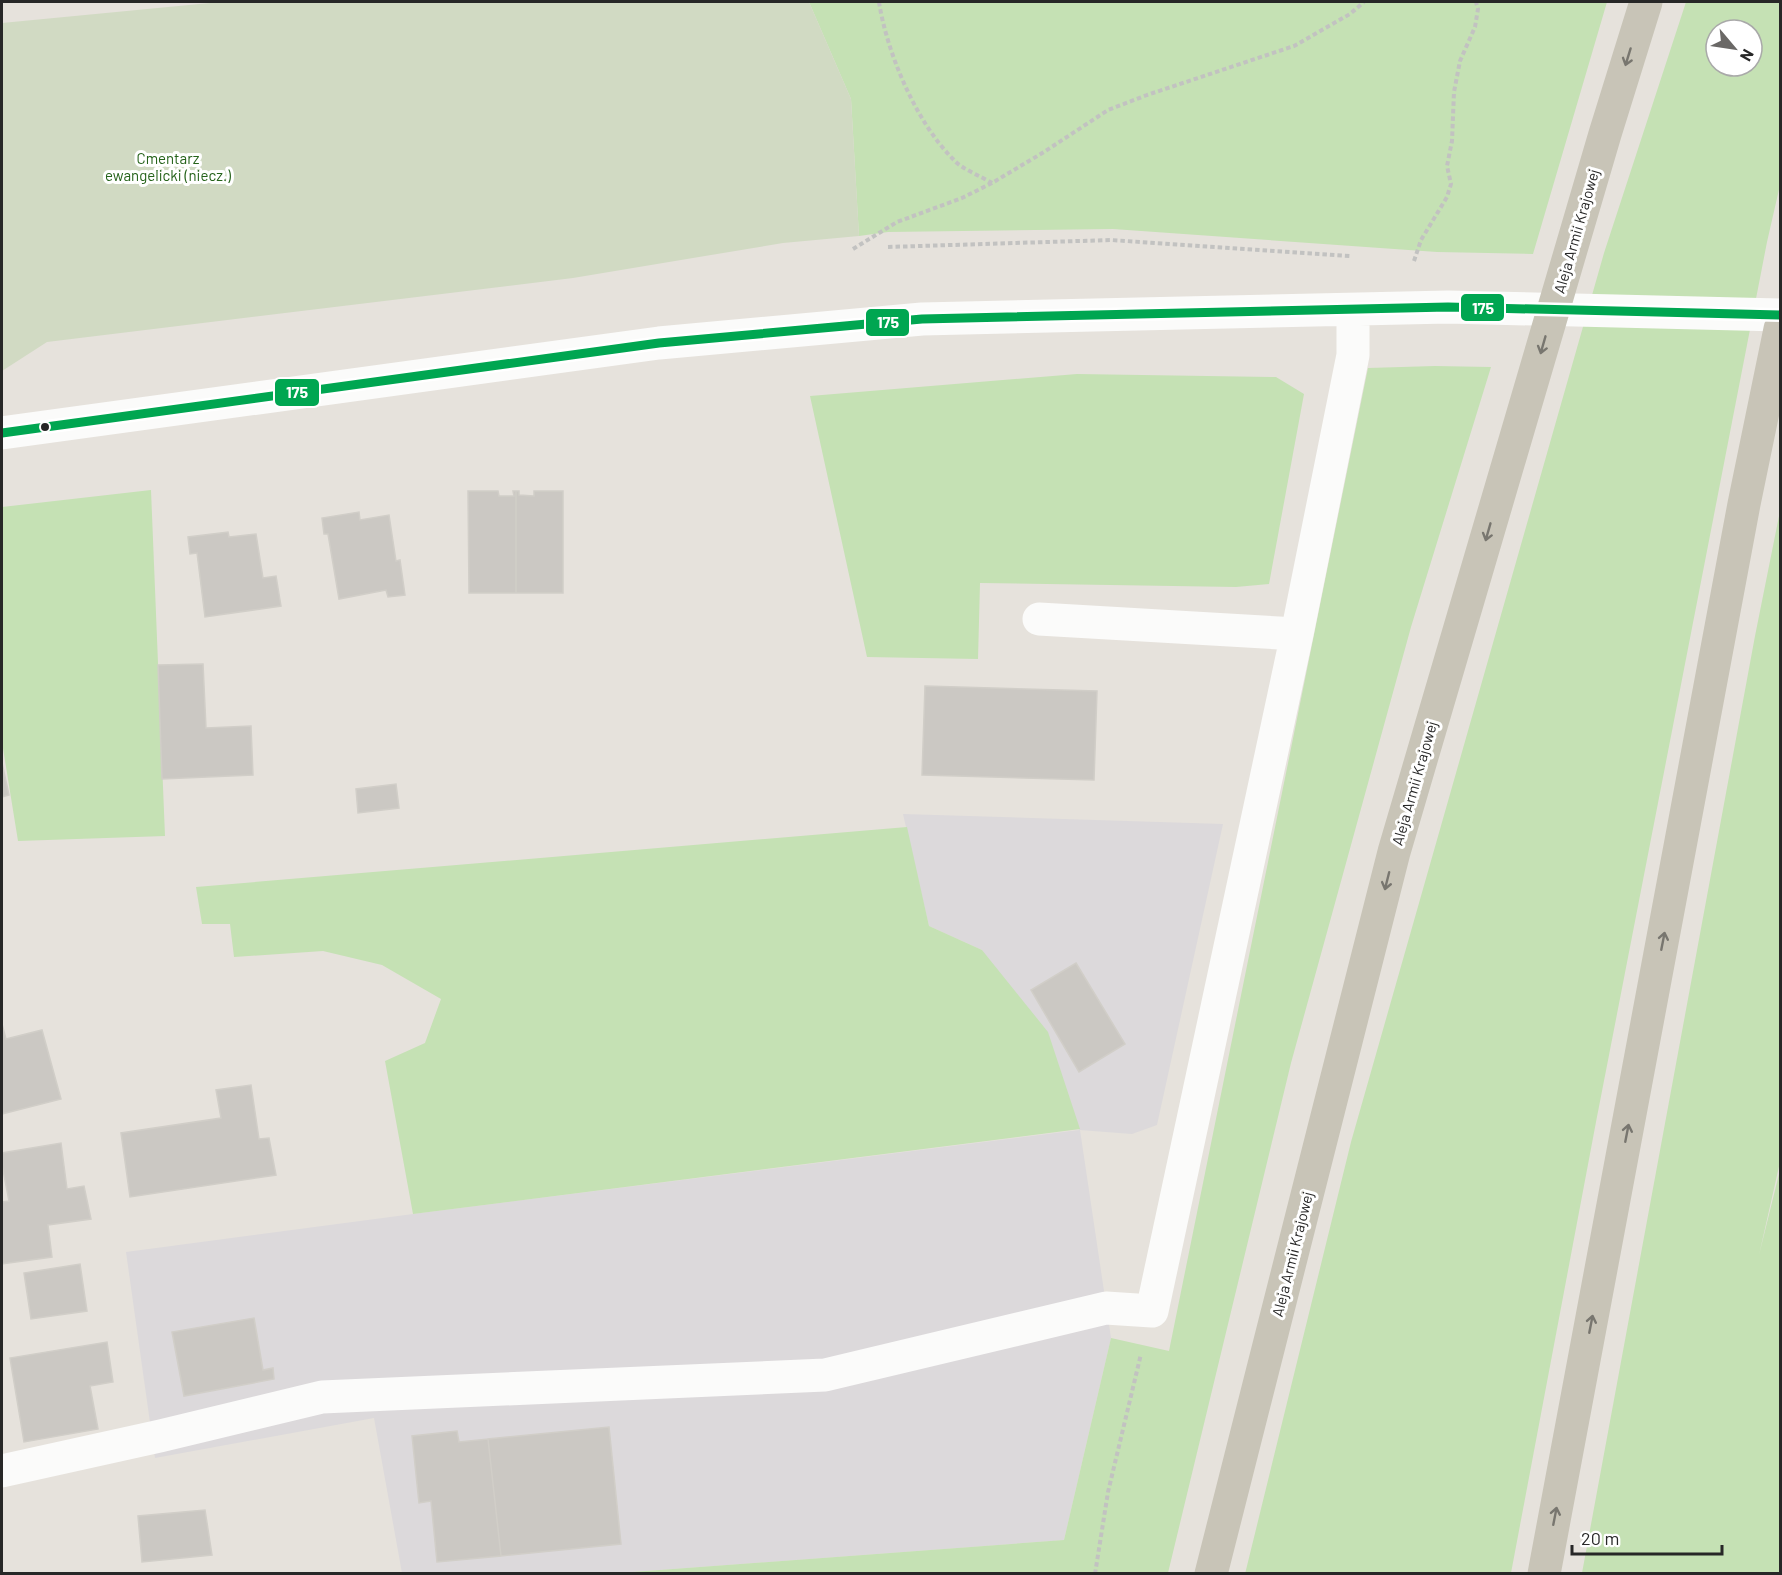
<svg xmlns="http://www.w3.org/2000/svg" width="1782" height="1575" viewBox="0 0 1782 1575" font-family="Barlow,sans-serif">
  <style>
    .industrial { fill: #dcd9db }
    .green { fill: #c5e1b4; fill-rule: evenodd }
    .cemetery { fill: #d1dac3 }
    .building { fill: #cbc8c3; stroke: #d1cec8; stroke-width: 1.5 }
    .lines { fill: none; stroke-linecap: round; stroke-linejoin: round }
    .path { stroke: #c2c2c1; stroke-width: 4; stroke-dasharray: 4.5 3; stroke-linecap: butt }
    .minor { stroke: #fbfbfa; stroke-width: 33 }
    .major { stroke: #c8c4b7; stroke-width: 33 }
    .bus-1-casing { stroke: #fff; stroke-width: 14 }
    .bus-1 { stroke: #00a651; stroke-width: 9 }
    .oneway { stroke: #78766f }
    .bus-dot { fill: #272727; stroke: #fff; stroke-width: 2 }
    .labels { text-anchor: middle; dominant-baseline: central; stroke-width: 6; stroke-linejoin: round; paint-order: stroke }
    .park-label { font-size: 15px; fill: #246219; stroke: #fff }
    .street-label { font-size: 15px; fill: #272727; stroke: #fff }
    .line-badge { stroke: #fff; stroke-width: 2 }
    .badge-label { font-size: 16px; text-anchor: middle; font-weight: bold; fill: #fff }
  </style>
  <rect width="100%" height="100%" fill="#e6e2dc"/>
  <path class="industrial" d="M903 814 1223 824 1157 1125 1132 1134 1080 1130 1111 1338 1064 1540 619 1573H402L374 1418 155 1458 126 1252 413 1214 1079 1130 982 950 929 926Z"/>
  <path class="green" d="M809 2H1607L1533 254 1437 252 1113 229 888 232 859 236 851 99Z
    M1686 2H1780V185L1767 242 1596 1122 1511 1573 1245 1574 1351 1142 1604 253ZM1716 30H1752V66H1716Z
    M1435 366 1491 367 1411 627 1291 1063 1168 1573H619L1064 1540 1111 1338 1169 1351 1368 368Z
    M1077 374 1276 377 1304 394 1269 584 1236 587 980 583 978 659 867 657 810 396Z
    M151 490 165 836 18 841 2 742V507Z
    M1780 511V1162L1759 1255 1780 1170V1573H1582L1755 636Z
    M907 827 929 926 982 950 1048 1032 1080 1129 413 1214 385 1061 425 1043 441 999 382 965 323 951 234 957 230 924H202L196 887Z"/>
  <path class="cemetery" d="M220 2H809L851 99 859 236 783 243 573 278 47 342 2 371V23Z"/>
  <path class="building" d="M468 491H498L499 496H514L513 491H516V593H469Z
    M516 491H519V495L534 496V491H563V593H516Z
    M359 512 360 520 389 515 396 561 400 560 405 595 388 597 386 590 339 599 328 534H324L322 518Z
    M228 532 229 537 256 534 263 578 276 576 281 606 205 617 197 553 190 554 188 537Z
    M203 664 206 728 251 726 253 775 162 779 158 665Z
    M925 686 1097 691 1094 780 922 775Z
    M2 763 9 795 2 797Z
    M396 784 399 808 358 813 356 789Z
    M1076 963 1125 1044 1079 1072 1031 990Z
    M2 1024 6 1039 42 1030 61 1099 2 1114Z
    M251 1085 259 1139 269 1138 276 1175 130 1197 121 1133 221 1118 216 1090Z
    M61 1143 67 1189 84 1186 91 1219 48 1225 52 1257 2 1264V1202L9 1201 2 1165V1153Z
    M80 1264 87 1311 31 1319 24 1273Z
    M254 1318 263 1370 273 1368 274 1379 184 1396 172 1332Z
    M107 1342 113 1382 90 1386 98 1429 24 1442 10 1358Z
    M609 1427 621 1544 501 1556 488 1439Z
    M457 1431 459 1442 488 1439 501 1556 437 1562 431 1501 419 1503 412 1436Z
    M205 1510 212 1555 142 1562 138 1516Z"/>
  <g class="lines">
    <path class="path" d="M879 2C887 53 916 122 953 159 961 169 981 176 992 183
      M888 247 1111 240 1350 256
      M853 249 897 222 962 198 992 183 1044 152 1108 110 1147 95 1294 46 1350 14 1364 2
      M1414 261 1421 240 1447 197 1451 184 1447 166 1452 141 1454 92 1460 61 1475 27 1478 9 1476 2
      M1095 1574 1108 1492 1141 1354"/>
    <path class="minor" d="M2 433 659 343 922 319 1448 307 1780 315
      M1039 619 1297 634
      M2 1471 160 1436 322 1397 825 1375 1106 1308 1152 1311 1297 634 1353 355V310"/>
    <path class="major" d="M1211 1574 1394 852 1605 134 1646 2
      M1544 1574 1744 504 1780 329"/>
    <g class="bus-1-casing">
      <path id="bus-1" d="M2 433 659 343 922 319 1448 307 1780 315"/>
    </g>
    <use href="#bus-1" class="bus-1"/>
  </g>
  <defs><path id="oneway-shaft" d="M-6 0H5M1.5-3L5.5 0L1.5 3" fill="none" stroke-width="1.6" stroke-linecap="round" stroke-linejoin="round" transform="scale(1.5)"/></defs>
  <g class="oneway">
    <use href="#oneway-shaft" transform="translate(1628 57) rotate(107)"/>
    <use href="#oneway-shaft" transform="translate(1543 345) rotate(106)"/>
    <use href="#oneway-shaft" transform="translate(1488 532) rotate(106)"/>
    <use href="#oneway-shaft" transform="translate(1387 881) rotate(104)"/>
    <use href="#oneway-shaft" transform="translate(1663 941) rotate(-79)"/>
    <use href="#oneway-shaft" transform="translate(1627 1133) rotate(-79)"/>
    <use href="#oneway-shaft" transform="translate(1591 1324) rotate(-79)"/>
    <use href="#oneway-shaft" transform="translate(1555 1516) rotate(-79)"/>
  </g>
  <circle class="bus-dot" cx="45" cy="427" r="5"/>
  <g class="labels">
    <g class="park-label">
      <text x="168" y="158">Cmentarz<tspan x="168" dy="17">ewangelicki (niecz.)</tspan></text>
    </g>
    <g class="street-label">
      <text transform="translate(1576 231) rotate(-74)">Aleja Armii Krajowej</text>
      <text transform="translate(1414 783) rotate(-74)">Aleja Armii Krajowej</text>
      <text transform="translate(1292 1254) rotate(-76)">Aleja Armii Krajowej</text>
    </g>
  </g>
  <g class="line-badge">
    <rect x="1460" y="293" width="45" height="29" rx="6" fill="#00a651"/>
    <rect x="865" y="308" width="45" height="29" rx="6" fill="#00a651"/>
    <rect x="274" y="378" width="46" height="29" rx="6" fill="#00a651"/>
  </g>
  <g class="badge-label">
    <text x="1483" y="314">175</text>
    <text x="888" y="328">175</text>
    <text x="297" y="398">175</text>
  </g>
  <rect width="1782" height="1575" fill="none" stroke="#272727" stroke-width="6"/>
  <g transform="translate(1734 48) rotate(119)"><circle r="28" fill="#ffffff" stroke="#a9a9a9" stroke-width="1.5"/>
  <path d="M0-4.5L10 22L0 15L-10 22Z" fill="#6a6866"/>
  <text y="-9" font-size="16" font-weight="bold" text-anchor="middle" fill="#272727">N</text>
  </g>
  <path d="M1572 1545v9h150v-9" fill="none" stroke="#272727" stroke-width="3"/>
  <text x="1581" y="1545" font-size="18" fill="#272727" stroke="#ffffff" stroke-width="4.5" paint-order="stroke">20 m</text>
</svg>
